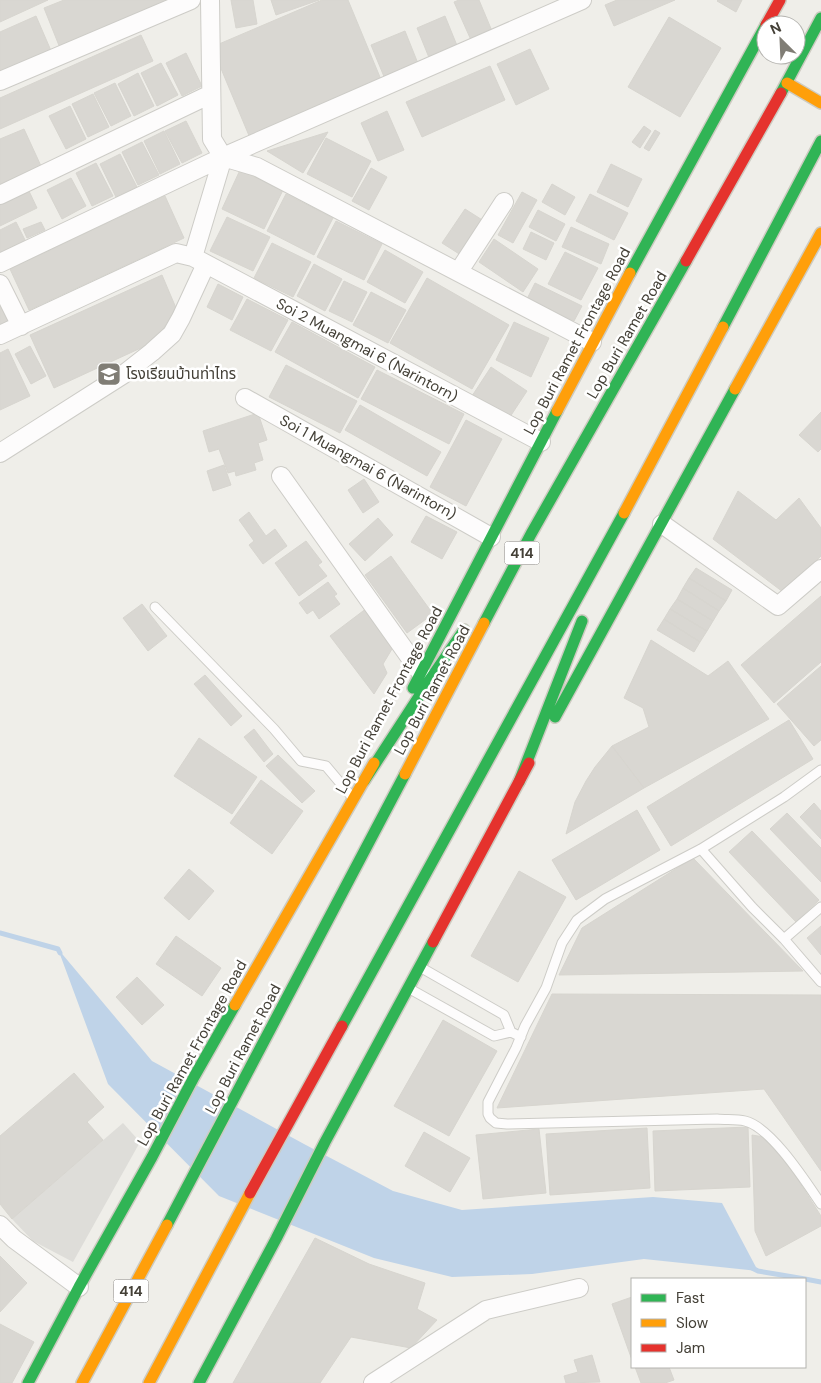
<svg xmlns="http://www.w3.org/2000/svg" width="821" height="1383" viewBox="0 0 821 1383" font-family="'DM Sans','Noto Sans Thai',sans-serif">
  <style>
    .parking { fill: #deddd9 }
    .water { fill: #bfd3e8 }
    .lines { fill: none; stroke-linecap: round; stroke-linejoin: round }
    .stream { stroke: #bfd3e8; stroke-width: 5 }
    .building { fill: #d9d7d2; stroke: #d7d5cf }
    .lane-casing { stroke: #cdccc7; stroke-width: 11 }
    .street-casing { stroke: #cdccc7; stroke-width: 20 }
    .fast-casing { stroke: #cdcbc1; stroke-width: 14 }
    .slow-casing { stroke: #cdcbc1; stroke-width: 14 }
    .jam-casing { stroke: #cdcbc1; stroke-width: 14 }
    .lane { stroke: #fdfcfc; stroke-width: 9 }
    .street { stroke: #fdfcfc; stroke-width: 18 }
    .fast { stroke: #30b455; stroke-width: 11 }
    .slow { stroke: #ff9f0a; stroke-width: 11 }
    .jam { stroke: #e5322d; stroke-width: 11 }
    .labels { text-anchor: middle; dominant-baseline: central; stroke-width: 5; stroke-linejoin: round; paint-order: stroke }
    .shield { fill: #fff; stroke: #7c7973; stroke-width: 1 }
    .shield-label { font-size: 14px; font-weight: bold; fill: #444037 }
    .street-label { font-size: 15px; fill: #444037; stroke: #fff }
    .poi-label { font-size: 15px; fill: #444037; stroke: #fff; text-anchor: start }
  </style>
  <rect width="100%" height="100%" fill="#efeee9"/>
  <path class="parking" d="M123 1123 140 1142 73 1262 33 1241 12 1219Z"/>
  <path class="water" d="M58 949 152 1061 304 1144 393 1191 462 1210 653 1197 722 1203 758 1271 644 1259 532 1274 452 1277 374 1258 219 1196 108 1084Z"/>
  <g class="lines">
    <path class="stream" d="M0 933 58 949 60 953
      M752 1268 758 1271 805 1279
      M805 1279 821 1282"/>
  </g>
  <path class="building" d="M0 0H48L0 22Z
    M64 0H184L60 48 44 8Z
    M231 0H253L257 24 236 28Z
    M271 0H319L276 15Z
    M322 0H348L382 82 250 138 212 47Z
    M459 0H479L492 31 471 40 454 2Z
    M617 0H675L614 26 605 5Z
    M718 0H742L736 12 717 1Z
    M36 16 52 53 0 73V32Z
    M445 16 458 48 430 60 417 28Z
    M669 17 721 48 680 117 628 87Z
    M405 31 419 66 385 79 371 45Z
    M141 35 153 61 0 129V98Z
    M530 49 549 89 516 105 497 64Z
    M186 53 202 86 182 96 166 63Z
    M161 63 178 95 157 106 141 73Z
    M490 66 505 100 422 137 406 102Z
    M138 73 154 106 134 116 118 84Z
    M115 83 131 116 111 126 94 93Z
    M93 94 109 127 88 137 72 104Z
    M70 106 86 139 66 149 49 116Z
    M387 111 404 150 378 161 361 123Z
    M186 121 202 153 182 163 165 131Z
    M644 126 651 131 640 148 632 142Z
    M24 129 41 166 0 184V139Z
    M655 130 660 133 649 151 644 148Z
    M164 131 180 164 160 174 144 141Z
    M328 132 303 173 267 151Z
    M326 138 371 161 352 197 307 174Z
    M142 142 159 175 138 185 122 152Z
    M120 154 137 187 116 197 100 164Z
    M96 163 113 196 92 206 76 173Z
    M611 164 642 179 628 207 597 192Z
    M371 168 387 177 369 210 352 201Z
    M240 170 283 190 264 229 222 209Z
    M71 178 86 206 62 219 47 190Z
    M552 184 575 197 565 215 542 202Z
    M28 189 37 208 0 226V202Z
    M522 192 537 200 513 243 498 235Z
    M286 194 333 218 314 255 267 231Z
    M590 194 628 213 614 240 576 221Z
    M165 196 184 238 29 310 10 269Z
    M465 209 487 223 464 257 442 243Z
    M538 210 565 224 556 241 529 227Z
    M227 217 270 237 253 271 210 251Z
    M336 221 382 244 364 280 317 257Z
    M16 222 25 240 0 253V230Z
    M41 222 45 230 27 238 23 229Z
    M571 227 609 244 601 264 562 247Z
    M531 232 554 243 546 260 523 249Z
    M494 239 538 269 523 292 479 262Z
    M272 243 311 262 293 297 254 278Z
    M385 250 423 272 405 303 367 282Z
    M565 252 598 268 581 300 548 284Z
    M314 264 342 279 325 311 297 296Z
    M162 275 176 308 156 341 54 388 30 335Z
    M427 278 509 325 472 389 390 343Z
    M344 281 367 292 352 322 329 311Z
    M535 283 582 306 574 321 527 299Z
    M218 284 243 297 232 320 207 307Z
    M371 292 406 310 388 343 353 325Z
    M0 294 13 322 0 328Z
    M247 299 288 320 271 351 230 330Z
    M292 322 375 367 358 398 275 352Z
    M514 322 549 338 531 377 496 360Z
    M30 346 46 376 31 384 15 354Z
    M8 349 30 396 0 410V353Z
    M286 365 357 401 340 433 269 397Z
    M491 367 527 391 506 423 470 399Z
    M377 370 464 414 449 444 361 399Z
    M360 405 441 452 427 476 345 430Z
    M821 412V449L818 452 799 435Z
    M258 413 267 440 258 443 263 460 254 463 256 470 236 476 235 471 228 473 219 449 209 452 203 431Z
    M466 420 502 439 466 506 430 487Z
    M224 465 231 485 213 491 207 471Z
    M364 479 379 502 363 513 348 490Z
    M738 491 776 520 799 498 821 528V556L783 592 713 539Z
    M249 512 266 536 275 529 287 546 263 564 249 545 254 541 239 520Z
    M426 516 457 532 442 559 411 542Z
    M378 518 393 535 365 561 349 544Z
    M306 541 322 562 318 565 327 576 299 596 275 563Z
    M391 556 433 614 407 633 365 575Z
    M696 568 732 590 726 601 689 578Z
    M689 578 726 601 719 611 683 588Z
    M328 582 337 594 334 596 340 604 319 619 313 610 307 614 299 603Z
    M683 588 719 611 713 621 677 599Z
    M821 596V662L774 703 741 665Z
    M677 599 713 621 707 631 670 609Z
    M142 604 167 636 148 651 123 618Z
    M367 608 395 644 383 664 387 673 374 694 330 636Z
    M670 609 707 631 700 642 664 619Z
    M664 619 700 642 694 652 657 630Z
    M651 640 708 676 728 661 769 719 644 788 612 746 649 727 643 708 624 698Z
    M821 666V740L814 746 777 704Z
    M205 675 242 716 231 726 194 684Z
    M789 720 813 759 671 846 647 807Z
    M254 729 273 754 264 762 244 737Z
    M199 738 257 777 232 814 174 776Z
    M612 746 644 788 566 834 575 802 586 781 595 767Z
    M278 755 315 791 302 803 266 766Z
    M261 780 303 811 272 854 230 823Z
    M814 803 821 811V839L800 817Z
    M637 810 660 850 576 900 552 860Z
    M787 813 821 848V882L770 829Z
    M752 831 819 900 796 922 729 852Z
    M693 858 803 971 559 975 582 928Z
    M189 869 214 891 189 920 164 898Z
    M519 871 566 897 518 982 471 956Z
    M821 926V955L807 938Z
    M176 936 221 968 202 996 156 964Z
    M137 977 164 1005 142 1025 116 997Z
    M552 994 821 995V1171L764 1089 497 1108Z
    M443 1020 497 1051 449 1136 394 1106Z
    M74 1073 104 1107 87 1122 103 1140 12 1219 0 1204V1136Z
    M748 1127 750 1187 655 1191 653 1131Z
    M647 1128 650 1188 550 1195 546 1134Z
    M539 1129 546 1193 483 1199 476 1135Z
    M424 1132 470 1158 450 1192 405 1166Z
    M752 1135 764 1137 789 1166 821 1216V1226L766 1256 755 1231Z
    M315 1238 369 1264 425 1283 417 1309 437 1320 411 1348 351 1337 320 1383H233Z
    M0 1256 27 1283 0 1312Z
    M632 1297V1360L612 1304Z
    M0 1324 34 1342 12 1383H0Z
    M592 1355 600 1382 566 1383 564 1376 578 1372 574 1360Z
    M635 1367H669L674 1380 665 1383H641Z"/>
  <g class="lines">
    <g class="lane-casing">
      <path id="lane" d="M155 607 274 729 301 761 326 766 352 797
        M821 770 784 797 701 849 605 899 577 920 562 943 546 988 525 1026 516 1048 488 1102V1114L490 1118 496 1123 507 1124 717 1119C726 1120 736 1119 745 1121 771 1127 806 1182 821 1204
        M701 849 752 907 784 939 821 982
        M784 939 821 907
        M420 967 504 1015 511 1032
        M410 989 494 1036 511 1032 521 1037"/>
    </g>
    <g class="street-casing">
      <path id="street" d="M210 0 212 139 223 157 257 167 592 342
        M0 81 191 0
        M0 195 211 94
        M193 257 223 157
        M0 263 223 157 582 0
        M459 271 504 202
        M0 284 21 326
        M0 335 176 253 193 257 541 442
        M245 398 491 537
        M0 453 124 374 152 352 172 334 181 318 206 264
        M281 476 421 673
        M662 524 778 606 821 569
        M0 1225 14 1239 79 1287
        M373 1383 486 1310 579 1288"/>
    </g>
    <g class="fast-casing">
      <path id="fast" d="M781 93 821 18
        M630 273 766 25
        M723 327 821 141
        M484 623 531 534 686 261
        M413 688 557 411
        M555 717 735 389
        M364 781 431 678 464 630
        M519 782 582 621
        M342 1026 624 513
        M167 1225 405 774
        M28 1383 79 1287 152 1157 194 1077 235 1005
        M199 1383 276 1239 325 1142 433 942"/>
    </g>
    <g class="slow-casing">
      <path id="slow" d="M787 83 821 103
        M735 389 821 233
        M557 411 630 273
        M624 513 723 327
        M405 774 484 623
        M235 1005 374 763
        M82 1383 167 1225
        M149 1383 250 1193"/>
    </g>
    <g class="jam-casing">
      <path id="jam" d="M766 25 780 0
        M686 261 781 93
        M433 942 529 763
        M250 1193 342 1026"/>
    </g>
    <use href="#lane" class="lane"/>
    <use href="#street" class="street"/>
    <use href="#fast" class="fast"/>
    <use href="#slow" class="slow"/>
    <use href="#jam" class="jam"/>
  </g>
  <defs>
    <g id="school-square" transform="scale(1.25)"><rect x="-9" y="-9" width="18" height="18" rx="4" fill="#807d75" stroke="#fff"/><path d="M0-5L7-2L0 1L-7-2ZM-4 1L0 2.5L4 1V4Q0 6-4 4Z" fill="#fff"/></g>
  </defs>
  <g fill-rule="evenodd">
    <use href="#school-square" x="109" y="374"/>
  </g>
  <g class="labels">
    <g class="shield">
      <rect x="504.5" y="541.5" width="35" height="23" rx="4"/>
      <rect x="113.5" y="1279.5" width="35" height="23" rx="4"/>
    </g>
    <g class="shield-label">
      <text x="522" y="553">414</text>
      <text x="131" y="1291">414</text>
    </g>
    <g class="street-label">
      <text transform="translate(627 335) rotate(-60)">Lop Buri Ramet Road</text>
      <text transform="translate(577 341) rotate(-62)">Lop Buri Ramet Frontage Road</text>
      <text transform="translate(367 350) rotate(28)">Soi 2 Muangmai 6 (Narintorn)</text>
      <text transform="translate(368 467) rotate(29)">Soi 1 Muangmai 6 (Narintorn)</text>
      <text transform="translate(432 690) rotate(-62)">Lop Buri Ramet Road</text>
      <text transform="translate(389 700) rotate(-62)">Lop Buri Ramet Frontage Road</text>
      <text transform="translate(243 1049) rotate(-62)">Lop Buri Ramet Road</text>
      <text transform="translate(192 1053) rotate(-61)">Lop Buri Ramet Frontage Road</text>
    </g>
    <g class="poi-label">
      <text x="126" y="374">โรงเรียนบ้านท่าไทร</text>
    </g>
  </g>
  <rect x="631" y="1278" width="175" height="90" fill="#ffffff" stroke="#b4b3af"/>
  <rect x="641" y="1294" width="25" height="8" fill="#30b455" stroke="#b4b3af"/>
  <text x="676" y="1303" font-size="15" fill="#444037">Fast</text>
  <rect x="641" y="1319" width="25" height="8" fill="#ff9f0a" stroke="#b4b3af"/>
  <text x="676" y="1328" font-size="15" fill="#444037">Slow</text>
  <rect x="641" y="1344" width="25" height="8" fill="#e5322d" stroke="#b4b3af"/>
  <text x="676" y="1353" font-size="15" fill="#444037">Jam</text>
  <g transform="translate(781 40) rotate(336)"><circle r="24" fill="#ffffff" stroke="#b4b3af"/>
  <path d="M0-4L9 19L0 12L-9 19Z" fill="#807d75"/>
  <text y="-8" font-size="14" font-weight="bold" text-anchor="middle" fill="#444037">N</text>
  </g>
</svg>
